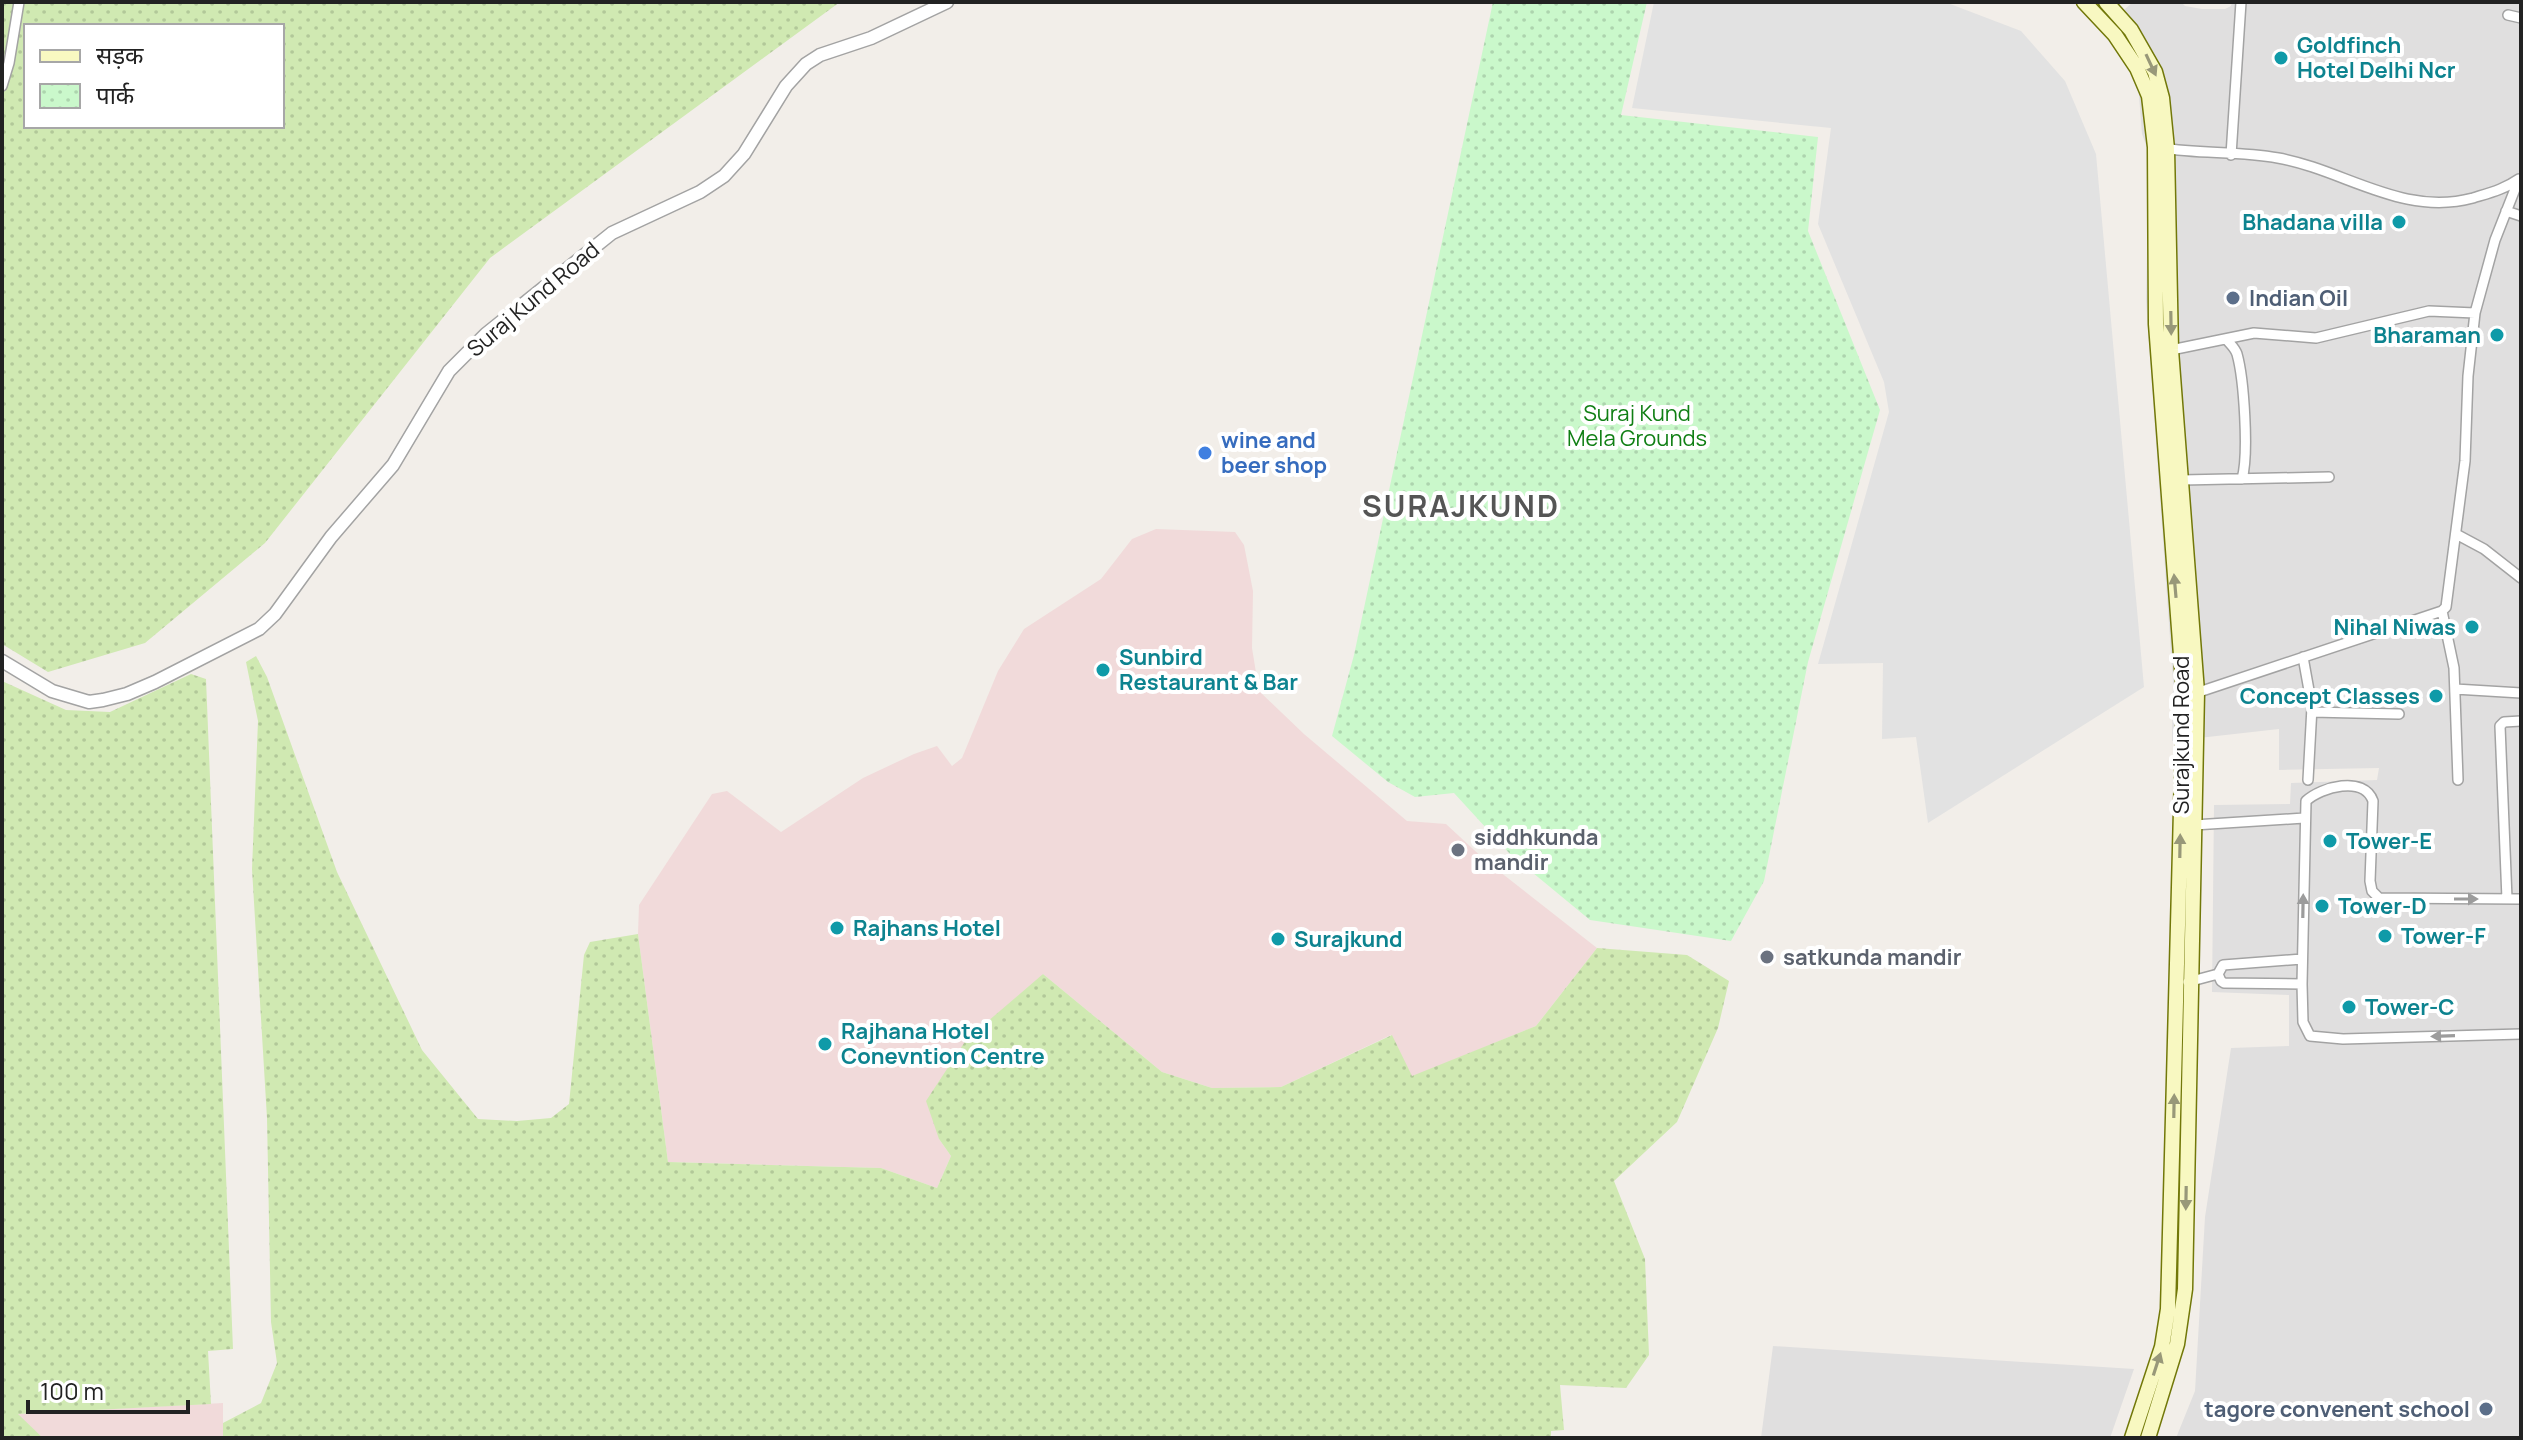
<svg xmlns="http://www.w3.org/2000/svg" width="2523" height="1440" viewBox="0 0 2523 1440" font-family="Manrope,'Noto Sans Devanagari',sans-serif">
  <style>
    .residential { fill: #e0dfdf }
    .commercial { fill: #f1dada }
    .grass { fill: url(#grass-dots); fill-rule: evenodd }
    .park { fill: url(#park-dots) }
    .parking { fill: #e2e2e2 }
    .lines { fill: none; stroke-linecap: round; stroke-linejoin: round }
    .minor-casing { stroke: #a3a3a3; stroke-width: 12 }
    .tertiary-casing { stroke: #a3a3a3; stroke-width: 15 }
    .secondary-casing { stroke: #727809; stroke-width: 17 }
    .minor { stroke: #fff; stroke-width: 9 }
    .tertiary { stroke: #fff; stroke-width: 12 }
    .secondary { stroke: #f8f8c1; stroke-width: 14 }
    .oneway { fill: #989879 }
    .oneway2 { fill: #9c9c9c }
    .culture-dot { fill: #0f9aa8; stroke: #fff; stroke-width: 3 }
    .service-dot { fill: #5c6f8a; stroke: #fff; stroke-width: 3 }
    .shop-dot { fill: #3f7fe0; stroke: #fff; stroke-width: 3 }
    .worship-dot { fill: #6b7280; stroke: #fff; stroke-width: 3 }
    .labels { text-anchor: middle; dominant-baseline: central; stroke-width: 8; stroke-linejoin: round; paint-order: stroke }
    .culture-label { font-size: 22px; font-weight: bold; fill: #0d838f; stroke: #fff; text-anchor: start }
    .service-label { font-size: 22px; font-weight: bold; fill: #4e5e75; stroke: #fff; text-anchor: start }
    .street-label { font-size: 22px; fill: #222; stroke: #fff }
    .park-label { font-size: 22px; fill: #107f14; stroke: #fff }
    .shop-label { font-size: 22px; font-weight: bold; fill: #366cbe; stroke: #fff; text-anchor: start }
    .worship-label { font-size: 22px; font-weight: bold; fill: #5b616d; stroke: #fff; text-anchor: start }
    .district-label { font-size: 30px; font-weight: bold; letter-spacing: 2px; fill: #555; stroke: #fff }
  </style>
  <defs>
    <pattern id="grass-dots" width="8" height="8" patternUnits="userSpaceOnUse" patternTransform="scale(2)"><rect width="8" height="8" fill="#d0e9b2"/><path d="M2 2h.1M6 6h.1" fill="none" stroke="#b2c899" stroke-width="1.8" stroke-linecap="round"/></pattern>
    <pattern id="park-dots" width="8" height="8" patternUnits="userSpaceOnUse" patternTransform="scale(2)"><rect width="8" height="8" fill="#caf8cb"/><path d="M2 2h.1M6 6h.1" fill="none" stroke="#add4ae" stroke-width="1.8" stroke-linecap="round"/></pattern>
  </defs>
  <rect width="100%" height="100%" fill="#f2eee9"/>
  <path class="residential" d="M2133 2H2181L2185 6 2202 9H2225L2231 6 2232 2H2521V1438H2176L2195 1391 2205 1217 2231 1048 2289 1046V995L2212 992 2214 805 2290 804 2291 783 2377 780 2379 768 2279 770V729L2172 741 2173 681 2146 300 2149 153 2142 134 2138 83 2101 30Z
    M1773 1346 2134 1369 2110 1438H1761Z"/>
  <path class="commercial" d="M1156 529 1235 532 1244 545 1253 591 1252 648 1259 691 1304 734 1407 821 1446 824 1486 861 1597 948 1536 1026 1412 1077 1391 1035 1281 1087 1212 1088 1162 1072 1043 974 939 1139 951 1156 937 1188 881 1168 668 1162 638 934 639 905 712 794 727 791 781 832 863 778 914 754 937 746 952 766 962 758 998 671 1024 629 1101 579 1132 539Z
    M223 1403V1438H43L17 1414Z"/>
  <path class="grass" d="M2 2H840L490 258 265 543 145 643 48 672 2 644ZM26 26H282V126H26Z
    M256 656 267 677 337 872 422 1050 478 1119 517 1121 551 1118 569 1104 584 955 590 942 638 934 668 1162 881 1168 937 1188 951 1156 939 1139 926 1101 966 1040 1043 974 1162 1072 1212 1088 1281 1087 1392 1035 1412 1076 1536 1026 1597 948 1687 955 1729 981 1718 1028 1677 1122 1614 1181 1645 1259 1649 1355 1626 1388 1560 1385 1564 1430 1551 1431V1438H223V1423L261 1403 277 1363 271 1322 267 1118 252 869 258 721 246 662Z
    M191 674 206 679 233 1349 208 1351 211 1404 18 1414 43 1438H2V681L66 710 110 712Z"/>
  <path class="park" d="M1493 2H1647L1621 115 1818 137 1808 231 1880 410 1808 662 1764 881 1731 941 1590 920 1510 854 1454 793 1415 797 1388 782 1332 736 1354 655Z"/>
  <path class="parking" d="M1654 2H1945L2021 31 2065 81 2096 154 2144 687 1928 823 1916 737 1882 739 1883 663 1818 664 1889 412 1884 382 1818 224 1831 128 1632 108Z"/>
  <g class="lines">
    <g class="minor-casing">
      <path id="minor" d="M2508 15 2521 18
        M2 86 9 63 19 2
        M2162 148C2200 154 2240 151 2278 158 2345 170 2402 217 2473 198 2489 193 2505 189 2519 179
        M2231 155 2241 2
        M2506 211 2521 216
        M2226 339C2230 344 2235 348 2237 354 2244 379 2249 454 2242 479
        M2171 350 2254 333 2316 338 2429 311 2475 313
        M2182 480 2329 477
        M2456 534 2484 549 2521 578
        M2442 611 2454 668 2458 780
        M2303 657 2312 707 2308 780
        M2455 689 2521 693
        M2196 693 2442 611 2446 607 2465 461 2468 376 2475 313 2495 240 2519 179
        M2312 712 2399 714
        M2194 825 2304 818
        M2507 899 2500 726 2504 722 2521 721
        M2521 899 2379 898 2372 891 2370 881 2373 801C2364 775 2321 787 2306 801L2302 984 2303 1022 2310 1036 2343 1039 2521 1034
        M2218 974 2221 981 2224 983 2302 984
        M2188 982 2218 974 2223 965 2302 959"/>
    </g>
    <g class="tertiary-casing">
      <path id="tertiary" d="M2 661 52 691 89 702 103 700 127 694 155 682 259 629 275 614 331 537 393 465 449 371 486 334 612 233 700 192 724 176 744 154 786 86 806 64 820 55 871 38 947 2"/>
    </g>
    <g class="secondary-casing">
      <path id="secondary" d="M2084 2 2115 35 2137 68 2149 96 2155 147 2156 324 2184 695 2168 1309 2162 1347 2132 1438
        M2106 2 2131 30 2155 72 2162 98 2167 149 2171 350 2197 692 2185 1289 2177 1344 2148 1438"/>
    </g>
    <use href="#minor" class="minor"/>
    <use href="#tertiary" class="tertiary"/>
    <use href="#secondary" class="secondary"/>
  </g>
  <defs><path id="oneway-solid" d="M-6-.8H1V-3.2L6.5 0L1 3.2V.8H-6Z" transform="scale(2)"/></defs>
  <g class="oneway">
    <use href="#oneway-solid" transform="translate(2151 65) rotate(65)"/>
    <use href="#oneway-solid" transform="translate(2171 323) rotate(89)"/>
    <use href="#oneway-solid" transform="translate(2175 586) rotate(-95)"/>
    <use href="#oneway-solid" transform="translate(2180 846) rotate(-89)"/>
    <use href="#oneway-solid" transform="translate(2174 1106) rotate(-89)"/>
    <use href="#oneway-solid" transform="translate(2186 1198) rotate(91)"/>
    <use href="#oneway-solid" transform="translate(2157 1364) rotate(-72)"/>
  </g>
  <g class="oneway2">
    <use href="#oneway-solid" transform="translate(2466 899)"/>
    <use href="#oneway-solid" transform="translate(2303 906) rotate(-89)"/>
    <use href="#oneway-solid" transform="translate(2443 1036) rotate(178)"/>
  </g>
  <g class="culture-dot">
    <circle cx="2281" cy="58" r="8"/>
    <circle cx="2399" cy="222" r="8"/>
    <circle cx="2497" cy="335" r="8"/>
    <circle cx="2472" cy="627" r="8"/>
    <circle cx="1103" cy="670" r="8"/>
    <circle cx="2436" cy="696" r="8"/>
    <circle cx="2330" cy="841" r="8"/>
    <circle cx="2322" cy="906" r="8"/>
    <circle cx="837" cy="928" r="8"/>
    <circle cx="2385" cy="936" r="8"/>
    <circle cx="1278" cy="939" r="8"/>
    <circle cx="2349" cy="1007" r="8"/>
    <circle cx="825" cy="1044" r="8"/>
  </g>
  <g class="service-dot">
    <circle cx="2233" cy="298" r="8"/>
    <circle cx="2486" cy="1409" r="8"/>
  </g>
  <circle class="shop-dot" cx="1205" cy="453" r="8"/>
  <g class="worship-dot">
    <circle cx="1458" cy="850" r="8"/>
    <circle cx="1767" cy="957" r="8"/>
  </g>
  <g class="labels">
    <g class="culture-label">
      <text x="2297" y="45">Goldfinch<tspan x="2297" dy="25">Hotel Delhi Ncr</tspan></text>
      <text x="2383" y="222" text-anchor="end">Bhadana villa</text>
      <text x="2481" y="335" text-anchor="end">Bharaman</text>
      <text x="2456" y="627" text-anchor="end">Nihal Niwas</text>
      <text x="1119" y="657">Sunbird<tspan x="1119" dy="25">Restaurant &amp; Bar</tspan></text>
      <text x="2420" y="696" text-anchor="end">Concept Classes</text>
      <text x="2346" y="841">Tower-E</text>
      <text x="2338" y="906">Tower-D</text>
      <text x="853" y="928">Rajhans Hotel</text>
      <text x="2401" y="936">Tower-F</text>
      <text x="1294" y="939">Surajkund</text>
      <text x="2365" y="1007">Tower-C</text>
      <text x="841" y="1031">Rajhana Hotel<tspan x="841" dy="25">Conevntion Centre</tspan></text>
    </g>
    <g class="service-label">
      <text x="2249" y="298">Indian Oil</text>
      <text x="2470" y="1409" text-anchor="end">tagore convenent school</text>
    </g>
    <g class="street-label">
      <text transform="translate(533 299) rotate(-40)">Suraj Kund Road</text>
      <text transform="translate(2181 735) rotate(-90)">Surajkund Road</text>
    </g>
    <g class="park-label">
      <text x="1637" y="413">Suraj Kund<tspan x="1637" dy="25">Mela Grounds</tspan></text>
    </g>
    <g class="shop-label">
      <text x="1221" y="440">wine and<tspan x="1221" dy="25">beer shop</tspan></text>
    </g>
    <g class="worship-label">
      <text x="1474" y="837">siddhkunda<tspan x="1474" dy="25">mandir</tspan></text>
      <text x="1783" y="957">satkunda mandir</text>
    </g>
    <g class="district-label">
      <text x="1461" y="505">SURAJKUND</text>
    </g>
  </g>
  <rect width="2523" height="1440" fill="none" stroke="#222222" stroke-width="8"/>
  <rect x="24" y="24" width="260" height="104" fill="#ffffff" stroke="#a7a7a7" stroke-width="2"/>
  <rect x="40" y="50" width="40" height="12" fill="#f8f8c1" stroke="#a7a7a7" stroke-width="2"/>
  <text x="96" y="64" font-size="24" fill="#222222">सड़क</text>
  <rect x="40" y="84" width="40" height="24" fill="url(#park-dots)" stroke="#a7a7a7" stroke-width="2"/>
  <text x="96" y="104" font-size="24" fill="#222222">पार्क</text>
  <path d="M28 1400v12h160v-12" fill="none" stroke="#222222" stroke-width="4"/>
  <text x="40" y="1400" font-size="24" fill="#222222" stroke="#ffffff" stroke-width="6" paint-order="stroke">100 m</text>
</svg>
